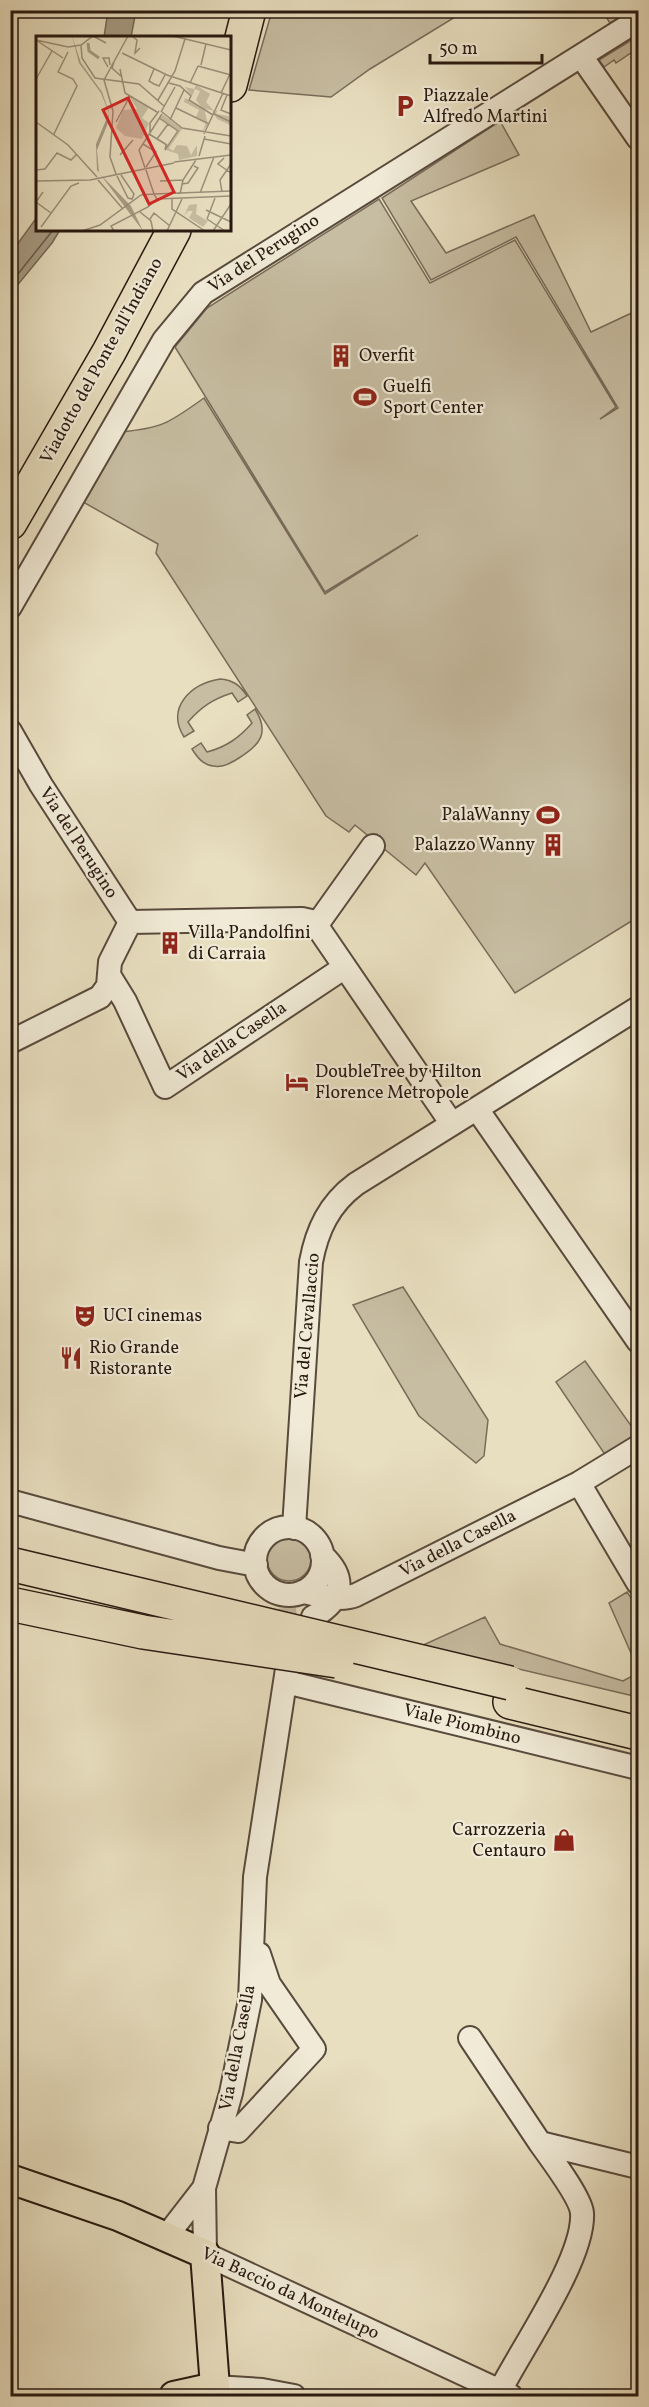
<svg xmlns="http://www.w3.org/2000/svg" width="649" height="2407" viewBox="0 0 649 2407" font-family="Vollkorn,serif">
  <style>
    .green { fill: #c7bda2; stroke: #786b59; stroke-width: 1.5 }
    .water { fill: #a79c84; stroke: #746856; stroke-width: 1.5 }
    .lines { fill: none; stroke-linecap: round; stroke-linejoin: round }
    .shore { stroke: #685a4a; stroke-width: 1.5 }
    .minor-tunnel { stroke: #c2b79d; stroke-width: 22; stroke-dasharray: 22 11; stroke-linecap: butt }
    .minor-casing { stroke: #584a3c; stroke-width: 26 }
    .major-casing { stroke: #281910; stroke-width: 32 }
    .highway-casing { stroke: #281910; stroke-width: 36 }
    .minor { stroke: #f0ead6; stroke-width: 22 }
    .major { stroke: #e8dfc0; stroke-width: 28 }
    .highway { stroke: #e8dfc0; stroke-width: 33 }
    .highway-bridge-casing { stroke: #281910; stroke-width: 36; stroke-linecap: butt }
    .highway-bridge { stroke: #e8dfc0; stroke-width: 33 }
    .labels { text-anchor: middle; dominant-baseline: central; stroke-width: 4.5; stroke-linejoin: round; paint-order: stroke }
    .poi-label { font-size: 18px; fill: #281910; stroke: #f0ead6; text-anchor: start }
    .street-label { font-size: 18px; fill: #281910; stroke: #f0ead6 }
    .inset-river { fill: none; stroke: #a79c84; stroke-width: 3 }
    .inset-road { fill: none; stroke: #9b907a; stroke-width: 1.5 }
    .view { fill: #d62828; fill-opacity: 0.15; stroke: #d62828; stroke-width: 3 }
    .inset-edge { fill: none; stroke: #281910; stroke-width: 3 }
  </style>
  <rect width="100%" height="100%" fill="#e8dfc0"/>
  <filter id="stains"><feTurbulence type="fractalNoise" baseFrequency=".00333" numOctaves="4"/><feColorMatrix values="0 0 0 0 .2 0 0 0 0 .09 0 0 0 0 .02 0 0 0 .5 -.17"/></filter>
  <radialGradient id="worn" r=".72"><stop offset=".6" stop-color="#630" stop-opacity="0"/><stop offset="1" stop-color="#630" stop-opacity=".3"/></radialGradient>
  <path class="green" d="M272 11V10L465 11 370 69 331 97 249 90Z
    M602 11H630L610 23Z
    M638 36V48L616 63 614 60 604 67 599 60Z
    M500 121 519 155 411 201 446 253 534 215 591 332 638 310V917L515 993 425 863 416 875 355 825 349 832 326 816 156 553 158 544 83 502 121 432C164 428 170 422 204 398L325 594 418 535 325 592 175 347 207 308 379 199 430 283 515 240 616 407 600 419 618 408 516 237 431 280 382 198Z
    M220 679C233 680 240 685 247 696L238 702 232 693C213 699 201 707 188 722L194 731 184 737C166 708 190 684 220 679Z
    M255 709C270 733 260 745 239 758 231 763 223 768 213 766 203 765 197 757 192 749L201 743 207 752C226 747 239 738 252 723L247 715Z
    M403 1287 488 1420 484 1456 476 1463 419 1416 353 1305Z
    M585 1361 637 1434 606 1456 556 1382Z
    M267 1559a22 22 0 1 1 44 0a22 22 0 1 1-44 0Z
    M627 1592 638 1608V1669L609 1603Z
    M485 1617 500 1644 623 1681 638 1673V1697L421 1646Z"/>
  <path class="water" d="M108 11H136L131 37H104Z
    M37 217 38 230H60L52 243 11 293V253Z"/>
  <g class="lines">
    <path class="shore" d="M10 284 53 230"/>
    <path class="minor-tunnel" d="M285 1608 288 1644"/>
    <g class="minor-casing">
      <path id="minor" d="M581 56 638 138
        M10 607 164 340 203 293 638 20
        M10 731 41 785 130 922
        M130 922 302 919 311 921 321 932 452 1124
        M314 924 321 919 373 846
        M109 975 125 1001 165 1087 345 967
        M10 1042 100 997 108 986 110 962 130 922
        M477 1109 638 1341
        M579 1483 638 1583
        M10 1501 219 1558 256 1565
        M255 1561a34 34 0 1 1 68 0a34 34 0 1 1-68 0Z
        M294 1528 311 1262C317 1230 329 1204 356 1184L638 1008
        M302 1592C320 1595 339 1602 356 1595L579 1483 638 1447
        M313 1617C342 1600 348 1579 322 1555
        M287 1669 255 1877 250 2000 231 2093 204 2188 205 2254 511 2396
        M286 1682 638 1768
        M470 2038 540 2143 638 2167
        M220 2128 238 2131 314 2049 269 1984 259 1954
        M166 2237 204 2188
        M215 2387 262 2390 294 2396
        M500 2391C521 2349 585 2258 582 2213 581 2198 550 2157 540 2143"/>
    </g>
    <g class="major-casing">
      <path id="major" d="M10 2179 118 2216 205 2254 215 2387 174 2396"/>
    </g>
    <g class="highway-casing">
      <path id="highway" d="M230 85 249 10
        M10 523 109 352 174 230
        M510 1702 638 1733"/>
    </g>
    <use href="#minor" class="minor"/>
    <use href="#major" class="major"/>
    <use href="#highway" class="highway"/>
    <g class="highway-bridge-casing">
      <path id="highway-bridge" d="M10 1564 510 1683
        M10 1604 143 1632 337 1661"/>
    </g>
    <use href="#highway-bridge" class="highway-bridge"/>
  </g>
  <defs>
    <g id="parking-bare" transform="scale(1.8)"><path d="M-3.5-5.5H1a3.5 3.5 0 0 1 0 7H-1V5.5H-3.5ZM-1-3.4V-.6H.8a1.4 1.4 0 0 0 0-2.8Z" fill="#8f2418" stroke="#f0ead6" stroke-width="2.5" paint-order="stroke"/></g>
    <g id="building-bare" transform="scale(1.8)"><path d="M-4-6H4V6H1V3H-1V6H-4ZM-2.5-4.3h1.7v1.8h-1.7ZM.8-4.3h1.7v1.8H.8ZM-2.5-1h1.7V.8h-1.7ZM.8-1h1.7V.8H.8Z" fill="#8f2418" stroke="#f0ead6" stroke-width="2.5" paint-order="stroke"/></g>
    <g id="stadium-bare" transform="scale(1.8)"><path d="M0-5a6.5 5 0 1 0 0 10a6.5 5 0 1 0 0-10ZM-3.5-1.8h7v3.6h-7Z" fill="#8f2418" stroke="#f0ead6" stroke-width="2.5" paint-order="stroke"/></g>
    <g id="hotel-bare" transform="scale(1.8)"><path d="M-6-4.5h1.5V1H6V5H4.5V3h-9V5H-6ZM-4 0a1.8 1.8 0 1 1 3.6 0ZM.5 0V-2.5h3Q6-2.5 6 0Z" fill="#8f2418" stroke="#f0ead6" stroke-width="2.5" paint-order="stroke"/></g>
    <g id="theatre-bare" transform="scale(1.8)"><path d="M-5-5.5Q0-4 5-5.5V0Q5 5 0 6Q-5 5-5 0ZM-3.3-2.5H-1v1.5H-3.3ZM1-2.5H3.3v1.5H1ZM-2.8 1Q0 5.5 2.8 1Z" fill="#8f2418" stroke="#f0ead6" stroke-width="2.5" paint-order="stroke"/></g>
    <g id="restaurant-bare" transform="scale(1.8)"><path d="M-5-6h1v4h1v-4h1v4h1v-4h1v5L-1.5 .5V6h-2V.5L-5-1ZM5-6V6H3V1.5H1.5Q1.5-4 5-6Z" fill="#8f2418" stroke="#f0ead6" stroke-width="2.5" paint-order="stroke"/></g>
    <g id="shop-bare" transform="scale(1.8)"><path d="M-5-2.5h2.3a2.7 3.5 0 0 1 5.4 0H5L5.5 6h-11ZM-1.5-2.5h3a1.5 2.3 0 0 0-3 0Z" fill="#8f2418" stroke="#f0ead6" stroke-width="2.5" paint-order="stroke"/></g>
  </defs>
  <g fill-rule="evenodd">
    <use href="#parking-bare" x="405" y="106"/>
    <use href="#building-bare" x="341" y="356"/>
    <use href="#stadium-bare" x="365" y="397"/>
    <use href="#stadium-bare" x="548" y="815"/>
    <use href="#building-bare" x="553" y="845"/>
    <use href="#building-bare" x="170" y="943"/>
    <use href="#hotel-bare" x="297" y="1082"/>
    <use href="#theatre-bare" x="85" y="1316"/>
    <use href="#restaurant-bare" x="71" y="1358"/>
    <use href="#shop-bare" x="564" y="1840"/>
  </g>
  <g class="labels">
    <g class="poi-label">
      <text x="423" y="96">Piazzale<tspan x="423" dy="21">Alfredo Martini</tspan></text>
      <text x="359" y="356">Overfit</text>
      <text x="383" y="387">Guelfi<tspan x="383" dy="21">Sport Center</tspan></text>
      <text x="530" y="815" text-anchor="end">PalaWanny</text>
      <text x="535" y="845" text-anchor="end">Palazzo Wanny</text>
      <text x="188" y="933">Villa Pandolfini<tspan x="188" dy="21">di Carraia</tspan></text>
      <text x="315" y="1072">DoubleTree by Hilton<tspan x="315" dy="21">Florence Metropole</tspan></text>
      <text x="103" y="1316">UCI cinemas</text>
      <text x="89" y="1348">Rio Grande<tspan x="89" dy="21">Ristorante</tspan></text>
      <text x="546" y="1830" text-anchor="end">Carrozzeria<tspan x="546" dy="21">Centauro</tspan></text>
    </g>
    <g class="street-label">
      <text transform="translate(264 254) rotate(-33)">Via del Perugino</text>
      <text transform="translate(102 361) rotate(-61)">Viadotto del Ponte all'Indiano</text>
      <text transform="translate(78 843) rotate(57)">Via del Perugino</text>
      <text transform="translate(232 1042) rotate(-34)">Via della Casella</text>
      <text transform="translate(308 1326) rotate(-85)">Via del Cavallaccio</text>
      <text transform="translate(458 1544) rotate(-27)">Via della Casella</text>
      <text transform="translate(462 1725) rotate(14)">Viale Piombino</text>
      <text transform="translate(238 2048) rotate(-79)">Via della Casella</text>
      <text transform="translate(290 2294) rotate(25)">Via Baccio da Montelupo</text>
    </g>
  </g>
  <g transform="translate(36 36)">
    <rect width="195" height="195" fill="#e8dfc0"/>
    <path d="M160 49 174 58 170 66 179 76 182 73 180 78 193 80V84L195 81 194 89 181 83 176 74 168 73 172 88 166 97 170 86 160 81 163 74 148 66 149 62 166 72 160 64 164 55 159 53 156 60 149 51 158 53ZM94 61 113 71 106 82 113 87 106 103 89 100 80 92 87 74 101 73ZM127 79 146 93 133 112 137 115 141 109 151 110 155 119 161 109V120L143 124 142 118 130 114 143 95 124 82ZM161 168 160 178 172 185 167 191 153 182 157 175H152L148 180 153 169Z" fill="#c7bda2"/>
    <path d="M36 0 45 27 66 56 73 76 72 87 61 114 63 137 95 170 107 195 61 134 60 108 73 77 65 57 43 27Z" fill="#a79c84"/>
    <path class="inset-river" d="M52 7 53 15 63 22"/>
    <path class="inset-road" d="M137 0 195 14M97 1 101 4 99 17 104 12M0 4 32 11 45 9 57 0 70 7M0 4 27 22M45 9 46 22 59 42 103 48 128 70M86 17 131 39 195 60M78 26 76 32 86 41M165 29 170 8M162 30 195 39M72 31 67 22H73L74 29M84 33 89 57 121 76M118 33 113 45 118 48 123 50 129 39M0 43 16 15M133 47 144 50 155 60 153 64 177 79M154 47 162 30M185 57 194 38M191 59 185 74 195 78M122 64 139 35 149 3M140 72 173 88M125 76 139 51M126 76 146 92 195 100M178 78 195 86M123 82 142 95 129 114 130 109M134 84 148 54M0 86 32 109 61 141M80 86 94 60M114 96V87L123 75M18 98 41 50 37 43 22 36 32 16M113 98 131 109M168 98 187 57M121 103 132 88M168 103 195 108M107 108 120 116 110 131M84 119 97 104M163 120 169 100M188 122 182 128 195 137M138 126 195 119M109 132 103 114 126 78M0 134 9 133 21 117 35 124 41 118M110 134 118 158 195 155M80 138 74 121 77 75 68 44 92 0M81 140 92 162 96 163 98 158 85 139M62 144 87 173M0 145 54 144 138 127M124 145 147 144M146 148 152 147 162 132 158 130M7 156 0 166 15 177M186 156 184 144 195 128M164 157 178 121M144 158 147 144 160 124M136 162V173L169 195M121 163 195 160M170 174 195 186M104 176 115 185 117 195M114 183 118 177 134 190M171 183 179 162M171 183 189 195M5 191 35 150 43 147M46 195 64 189 105 159 118 158 121 163 112 171 75 190 78 195M131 195 146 163M177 195 195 168"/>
    <path class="view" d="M92 62 138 156 113 168 67 74Z"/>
    <rect width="195" height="195" class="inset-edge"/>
  </g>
  <rect width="649" height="2407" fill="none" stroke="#e8dfc0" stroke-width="36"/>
  <rect x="12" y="12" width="625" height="2383" fill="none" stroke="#281910" stroke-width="3"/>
  <rect x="18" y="18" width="613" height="2371" fill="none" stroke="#281910" stroke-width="1.5"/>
  <path d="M430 54v9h112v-9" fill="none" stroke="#281910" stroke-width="3"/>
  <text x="439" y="54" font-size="18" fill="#281910" stroke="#f0ead6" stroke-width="4.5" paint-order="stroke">50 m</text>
  <rect width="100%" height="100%" filter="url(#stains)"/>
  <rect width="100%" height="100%" fill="url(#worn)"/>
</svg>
